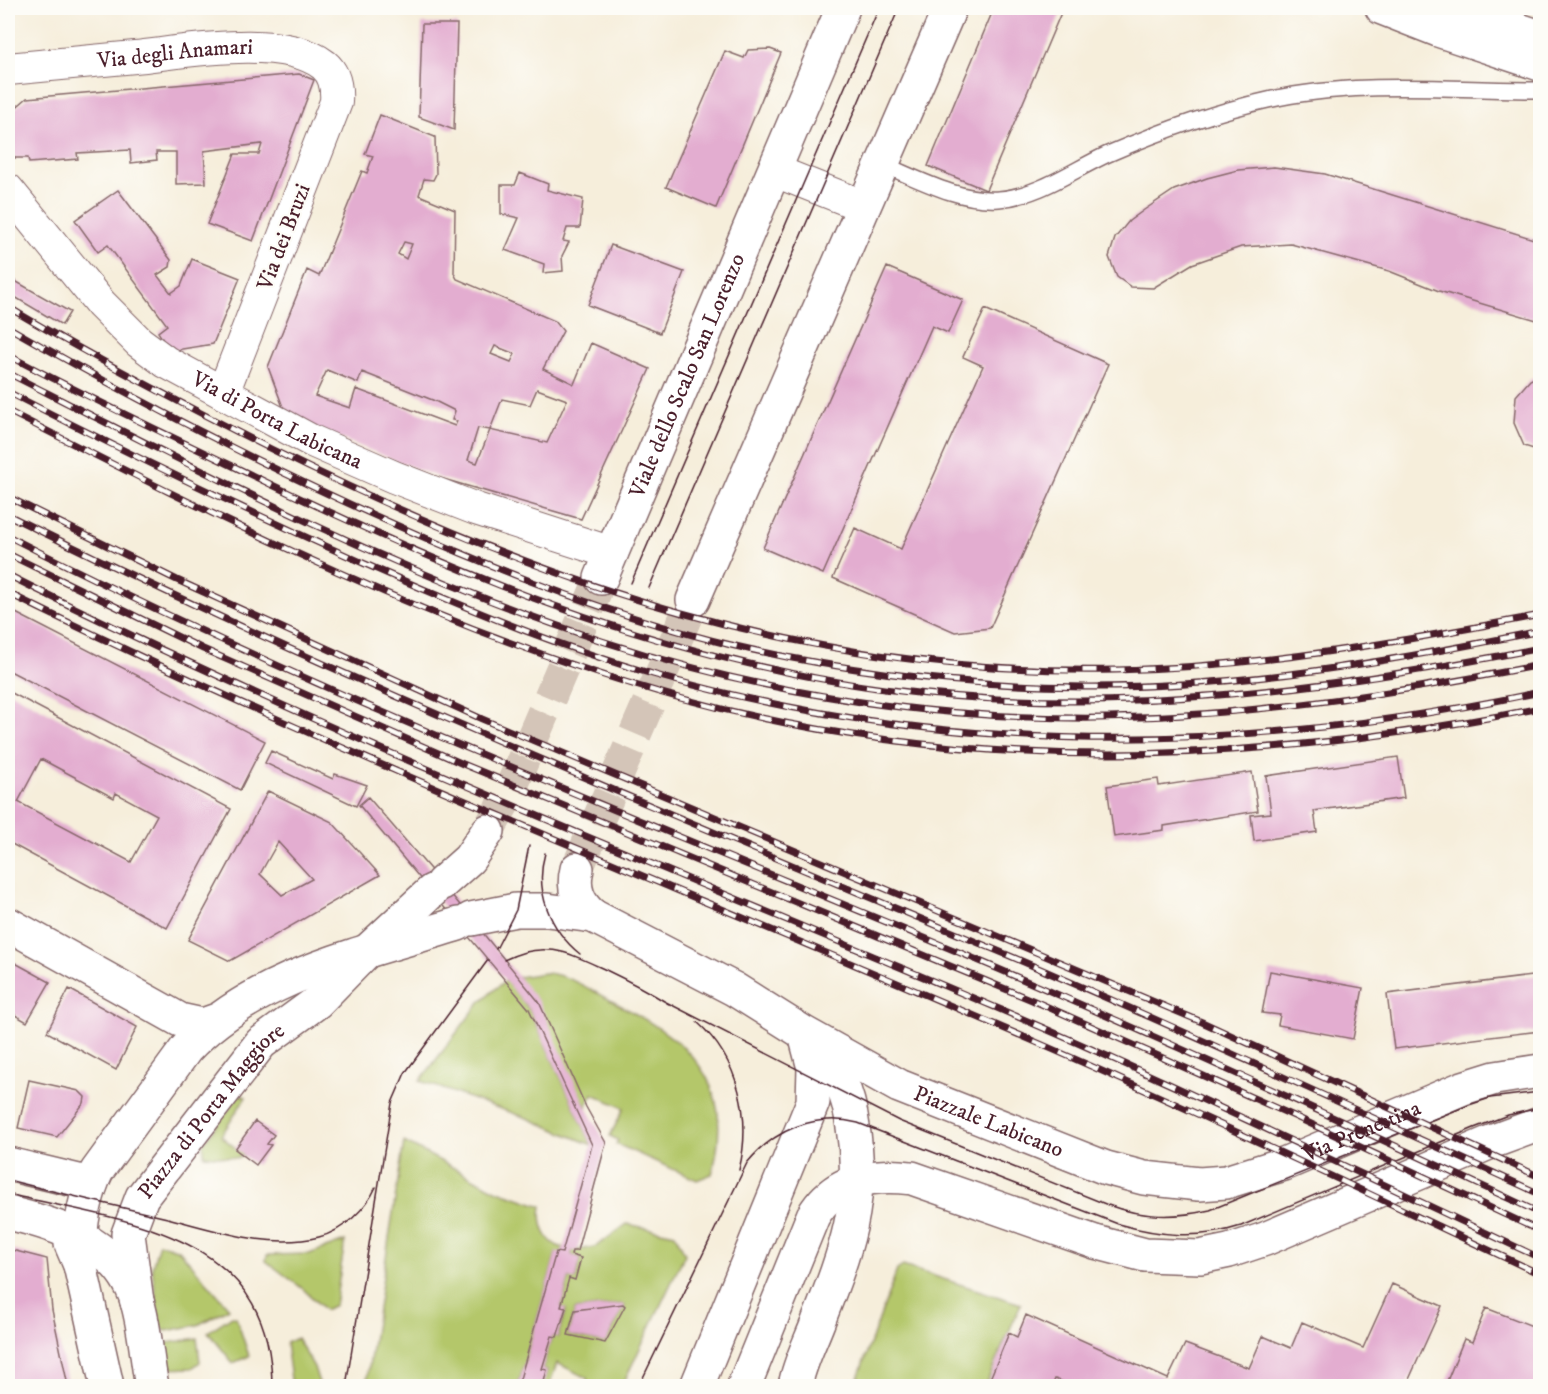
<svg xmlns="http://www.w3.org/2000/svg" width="1548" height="1394" viewBox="0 0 1548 1394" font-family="'IM FELL DW Pica',serif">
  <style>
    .green { fill: #b4c76a; stroke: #7f734a; stroke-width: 1.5; fill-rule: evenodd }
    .building { fill: #e3add0; fill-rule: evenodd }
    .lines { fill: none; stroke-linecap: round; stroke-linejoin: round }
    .secondary-tunnel { stroke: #d4c5b8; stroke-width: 33; stroke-dasharray: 33 16; stroke-linecap: butt }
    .lane-casing { stroke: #866769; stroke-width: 18 }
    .street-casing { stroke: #866769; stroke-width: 34 }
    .secondary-casing { stroke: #866769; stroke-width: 36 }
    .highway-casing { stroke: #866769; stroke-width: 36 }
    .lane { stroke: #fff; stroke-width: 15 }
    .street { stroke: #fff; stroke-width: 32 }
    .secondary { stroke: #fff; stroke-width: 33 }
    .highway { stroke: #fff; stroke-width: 33 }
    .tram { stroke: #4a1f2b; stroke-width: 1.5 }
    .rail-casing { stroke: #4a1f2b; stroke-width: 7 }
    .rail { stroke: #fdfcf7; stroke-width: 4.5; stroke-dasharray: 14; stroke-linecap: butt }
    .labels { text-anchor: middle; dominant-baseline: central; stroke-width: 4.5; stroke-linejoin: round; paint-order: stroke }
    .street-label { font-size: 22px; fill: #4a1f2b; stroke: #fdfcf7 }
  </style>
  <rect width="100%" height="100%" fill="#fdfcf7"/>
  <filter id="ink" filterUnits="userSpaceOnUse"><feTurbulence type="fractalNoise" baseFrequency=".0167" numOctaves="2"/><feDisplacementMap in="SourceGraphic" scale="12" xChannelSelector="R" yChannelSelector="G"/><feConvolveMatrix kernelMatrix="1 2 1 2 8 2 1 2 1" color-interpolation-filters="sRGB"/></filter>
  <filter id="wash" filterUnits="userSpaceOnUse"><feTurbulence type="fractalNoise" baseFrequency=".008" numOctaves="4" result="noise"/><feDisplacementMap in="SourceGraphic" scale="24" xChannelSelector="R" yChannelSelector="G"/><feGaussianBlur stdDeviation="1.35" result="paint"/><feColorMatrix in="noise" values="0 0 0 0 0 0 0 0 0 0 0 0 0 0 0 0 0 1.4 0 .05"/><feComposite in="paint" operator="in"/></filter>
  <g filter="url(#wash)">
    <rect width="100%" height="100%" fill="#f6eedb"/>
    <path class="green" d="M545 973C567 974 589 989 608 999 686 1039 738 1077 712 1174L697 1180 616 1144 618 1140 610 1136 624 1108 593 1094 586 1107 518 977Z
      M506 980 529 1009 592 1145 527 1118 420 1081 480 1002Z
      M240 1094 246 1097 221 1136 244 1155 238 1158 204 1155 203 1144Z
      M404 1142 498 1191 542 1206C539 1224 545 1244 564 1248L562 1253H556L518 1386H366Z
      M627 1224 675 1234 685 1254 622 1386H587V1378L557 1363 549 1386H543L547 1370 542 1369 552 1336 558 1337 566 1309 561 1307 569 1278 575 1280 581 1258 571 1255 572 1251 595 1247ZM622 1304 625 1306 605 1343 568 1335 575 1310Z
      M345 1241 335 1305 325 1310 303 1289 266 1261 267 1255 309 1254Z
      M159 1243 179 1250 229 1308 198 1325 166 1331 160 1327 152 1267Z
      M903 1266 1021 1304 985 1386H855L897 1270Z
      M232 1316 236 1317 249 1356 233 1363 208 1332Z
      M197 1338 200 1362 192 1368 164 1369 161 1344Z
      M297 1338 314 1367 320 1386H292L286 1343Z"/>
    <g id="blocks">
      <path class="building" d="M994 8H1063L986 190 928 166Z
        M422 24H457L454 130 419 117Z
        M770 49 781 53 716 208 666 187 725 51 744 58 748 50Z
        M299 74 314 80 253 241 207 224 235 154H259L262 144 204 151 206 183 176 184V152H156L157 160 131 163 130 150 77 153 78 159 29 163 28 158H15L8 148V106L12 111 27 98Z
        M380 115 435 137 436 174 433 180 424 179 419 195 455 210 454 273 457 279 555 321 563 331 543 369 574 384 591 343 650 369 581 519 440 478 294 420 283 407 268 367 307 270 319 276 362 171 367 173 373 156 365 154ZM404 242 412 244 406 259 398 254ZM495 346 515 354 511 362 491 354ZM327 370 358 383 362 372 435 401 455 411 452 420 457 421 455 426 356 389 350 408 315 396ZM537 389 567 400 547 443 490 430 477 463 468 460 478 428 490 430 502 399 530 405Z
        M1274 167 1325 174 1540 241V321L1439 291 1389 271 1291 244 1241 247 1192 264 1153 288 1131 287 1117 277 1109 257 1115 238 1129 221 1144 210 1174 190 1207 178 1238 170Z
        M520 173 548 184 547 190 583 199 580 228H567L563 241 569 242 562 256 563 271 543 273 544 264 505 250 519 218 501 214V185H515Z
        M118 190 171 260 170 267 157 275 171 293 181 286 192 259 240 278 213 344 170 351 158 332 167 325 108 245 98 252 75 220Z
        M611 245 684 272 660 333 588 305Z
        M887 267 963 300 948 333 932 326 823 574 763 548Z
        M8 277 70 312 62 325 8 293Z
        M985 309 1108 364 990 628 955 632 833 578 855 528 901 549 983 366 963 357Z
        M1540 375V451L1524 446 1514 423 1516 396 1530 380Z
        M8 609 265 741 240 790 8 670Z
        M8 691 231 809 167 928 8 842ZM41 759 114 798 116 793 157 815 131 862 18 802Z
        M271 751 333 779 335 774 367 785 356 806 265 763Z
        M1398 757 1404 798 1314 811 1317 832 1254 841 1251 815 1271 813 1266 776Z
        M1252 772 1258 811 1164 826V830L1114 837 1107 786 1158 779 1159 786Z
        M268 791 332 822 380 875 230 961 188 940ZM278 842 312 879 282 895 260 874Z
        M368 797 442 883 539 1002 586 1107 606 1143 577 1251H572L571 1255 581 1258 575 1280 569 1278 561 1307 566 1308 557 1337 552 1336 542 1369 547 1370 543 1386H518L556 1252 562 1253 592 1145 529 1009 359 805Z
        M8 959 50 982 27 1022 8 1011Z
        M1270 971 1363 988 1353 1039 1278 1025 1280 1015 1262 1013Z
        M1540 975V1031L1394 1049 1387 994Z
        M69 989 137 1027 116 1070 47 1032Z
        M29 1080 79 1091 85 1097 84 1103 57 1137 18 1128Z
        M255 1121 274 1135 267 1144 271 1145 256 1165 235 1149Z
        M8 1249 47 1259 52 1310 68 1386H8Z
        M1392 1284 1442 1306 1406 1386H1075L1055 1379 1052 1386H987L1009 1333 1017 1337 1026 1315 1168 1379 1185 1344 1249 1368 1263 1336 1291 1348 1302 1322 1363 1348Z
        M623 1304 625 1306 605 1343 568 1335 575 1310Z
        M1486 1308 1540 1329V1386H1445L1464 1339 1472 1342Z"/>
    </g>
  </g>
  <g filter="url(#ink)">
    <use href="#blocks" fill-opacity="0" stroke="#866769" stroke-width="1.5"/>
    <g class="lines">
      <path class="secondary-tunnel" d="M488 831 508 795 601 578
        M577 869 693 600"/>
      <g class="lane-casing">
        <path id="lane" d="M882 164C918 179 960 202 999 199 1038 196 1073 170 1108 154 1159 132 1213 112 1268 100 1356 80 1451 90 1540 90"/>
      </g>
      <g class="street-casing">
        <g id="street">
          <path id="s1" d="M8 69C50 65 92 61 135 57 184 52 283 33 324 65 335 74 337 88 336 102L223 393"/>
          <path d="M775 171 863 206"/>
          <path id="s2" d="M8 190 101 304 139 342 166 362 312 441 394 477 476 509 612 553"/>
        </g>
      </g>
      <g class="secondary-casing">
        <g id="secondary">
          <path id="s3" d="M601 578 843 8"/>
          <path d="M693 600 950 8"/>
          <path d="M577 869C572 888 578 904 593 916"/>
          <path d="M442 883 469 859 488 831"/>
          <path id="s4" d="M471 919 516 910H547L593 916 734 989 804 1033 899 1086 1106 1168 1144 1178 1199 1184 1226 1182 1284 1164 1463 1088 1495 1078 1540 1071"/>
          <path d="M8 924 180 1020 203 1025 217 1020"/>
          <path d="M8 1164 91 1184"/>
          <path d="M8 1213C56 1224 116 1243 135 1295 145 1323 146 1357 152 1386"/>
          <path d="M71 1244 80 1265 107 1386"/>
          <path d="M80 1265C79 1234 83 1199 97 1171L186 1049C255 975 365 953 458 924"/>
          <path id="s5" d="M137 1302 128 1234 142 1197 261 1043 317 1002 364 954 432 891"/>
          <path d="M697 1386 813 1102 814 1068 806 1038"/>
          <path d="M744 1386 813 1216C835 1179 872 1173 912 1178L1095 1242 1145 1255 1200 1257 1229 1251 1265 1239 1491 1142 1540 1124"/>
          <path d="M795 1386C799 1364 810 1343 818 1322 845 1253 865 1203 853 1127 849 1097 838 1067 816 1045"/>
        </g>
      </g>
      <g class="highway-casing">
        <path id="highway" d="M1382 8 1438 30 1540 64
          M1453 8 1540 37"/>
      </g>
      <use href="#lane" class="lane"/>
      <use href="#street" class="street"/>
      <use href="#secondary" class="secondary"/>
      <use href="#highway" class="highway"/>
      <path class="tram" d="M631 583 879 8
        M649 588 899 8
        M545 853C534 891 550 930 580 954
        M496 949 516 910 529 846
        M504 960C544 940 567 952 604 969 627 980 648 991 669 1004
        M662 1000 899 1121 1108 1205C1143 1218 1175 1218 1210 1210L1469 1105 1490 1098 1540 1092
        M697 1022C739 1059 752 1118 739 1170
        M8 1180C59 1193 111 1205 163 1217 213 1229 268 1250 319 1237 343 1231 366 1209 376 1187
        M8 1194C124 1222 271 1230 272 1386
        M346 1386 392 1103 405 1073 488 960
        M639 1386 747 1163C774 1130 815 1112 858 1123L1118 1224C1161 1236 1198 1240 1241 1226L1474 1128 1508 1115 1540 1108"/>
      <g class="rail-casing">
        <path id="rail" d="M8 307C93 358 182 404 271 449 544 584 807 676 1116 670 1260 667 1400 642 1540 615
          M8 327C134 399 263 466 396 525 504 573 616 617 731 645 846 672 966 686 1084 687 1238 688 1390 662 1540 631
          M8 355C83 395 161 432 239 469 449 571 651 657 884 689 1104 718 1324 691 1540 648
          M8 373C201 471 396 573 602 641 740 686 884 712 1029 717 1202 724 1372 698 1540 665
          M8 392C125 452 243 509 363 563 459 605 555 646 656 675 948 758 1245 755 1540 692
          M8 411C224 521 445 633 680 698 964 776 1254 766 1540 708
          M8 497 177 580 482 719 1202 1022 1540 1177
          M8 515C335 678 673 815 1010 956 1189 1032 1364 1114 1540 1194
          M8 536C315 694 638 818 956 951 1153 1034 1347 1123 1540 1213
          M8 554 203 649 463 764 1032 1000 1294 1116 1540 1231
          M8 575C332 738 670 869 1004 1011 1185 1088 1362 1175 1540 1258
          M8 593C331 752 666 883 996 1025 1180 1103 1360 1190 1540 1274"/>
      </g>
      <use href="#rail" class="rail"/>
    </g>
  </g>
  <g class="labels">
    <g class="street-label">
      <text stroke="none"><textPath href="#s1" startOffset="168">Via degli Anamari</textPath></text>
      <text transform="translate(284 237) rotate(-69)">Via dei Bruzi</text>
      <text stroke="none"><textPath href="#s3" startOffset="220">Viale dello Scalo San Lorenzo</textPath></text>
      <text stroke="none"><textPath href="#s2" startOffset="360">Via di Porta Labicana</textPath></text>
      <text stroke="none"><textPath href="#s5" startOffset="219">Piazza di Porta Maggiore</textPath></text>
      <text stroke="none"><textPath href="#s4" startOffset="570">Piazzale Labicano</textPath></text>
      <text stroke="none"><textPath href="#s4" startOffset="963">Via Prenestina</textPath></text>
    </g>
  </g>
  <rect width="1548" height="1394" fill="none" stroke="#fdfcf7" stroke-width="30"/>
</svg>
